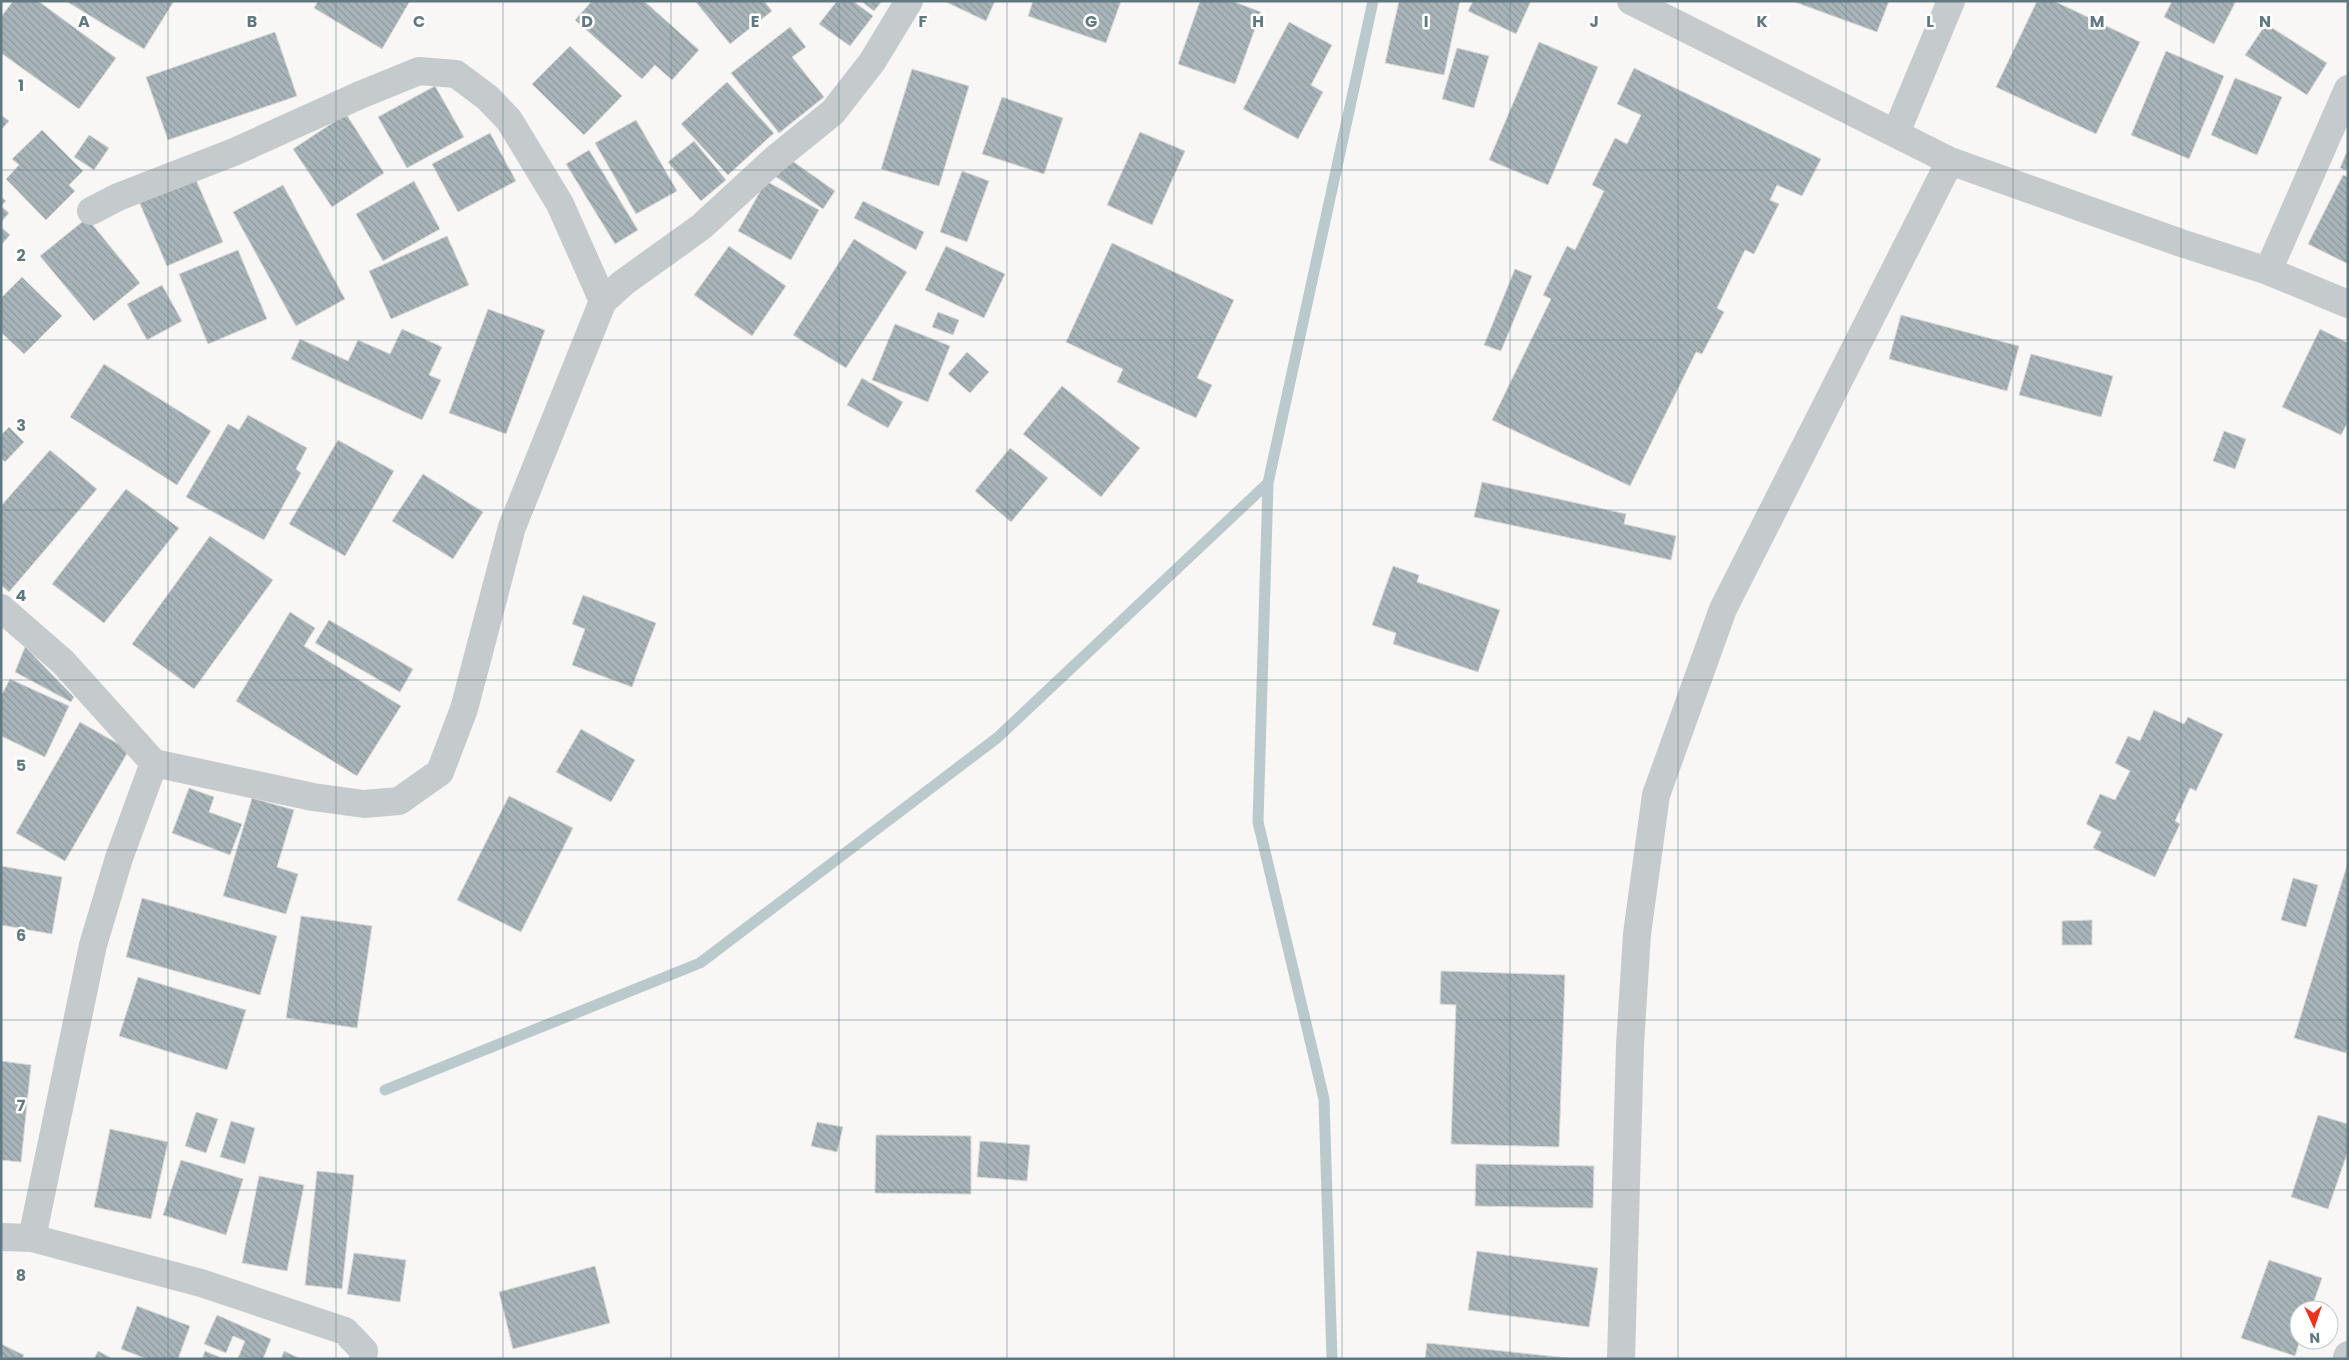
<svg xmlns="http://www.w3.org/2000/svg" width="2349" height="1360" viewBox="0 0 2349 1360" font-family="Poppins,sans-serif">
  <style>
    .lines { fill: none; stroke-linecap: round; stroke-linejoin: round }
    .stream { stroke: #bacacc; stroke-width: 11 }
    .building { fill: url(#building-back-hatch); stroke: #d9d9d7 }
    .minor { stroke: #c5cacd; stroke-width: 28 }
    .grid { fill: none; stroke: #607882; stroke-width: 1; stroke-opacity: 0.55 }
    .grid-label { font-size: 16px; text-anchor: middle; font-weight: bold; fill: #607882; stroke: #fff; stroke-width: 5; stroke-linejoin: round; paint-order: stroke }
  </style>
  <defs>
    <pattern id="building-back-hatch" width="6" height="6" patternUnits="userSpaceOnUse" patternTransform="scale(1.25)"><rect width="6" height="6" fill="#a9b5b9"/><path d="M-1 5l2 2M0 0l6 6M5-1l2 2" fill="none" stroke="#8d989c"/></pattern>
  </defs>
  <rect width="100%" height="100%" fill="#f8f7f5"/>
  <g class="lines">
    <path class="stream" d="M385 1090 700 963 997 738 1268 483
      M1332 1359 1324 1099 1258 822 1268 483 1373 1"/>
  </g>
  <path class="building" d="M13 1H38L116 58 79 109 1 53V17Z
    M66 1H174L144 49Z
    M318 1H410L382 49 314 8Z
    M592 1H644L699 50 672 80 655 65 642 79 575 20Z
    M695 1H764L772 11 730 44Z
    M837 1H853L873 16 850 46 819 24Z
    M861 1H882L874 11Z
    M944 1H995L986 21Z
    M1033 1H1121L1106 43 1028 16Z
    M1200 1H1232L1261 12 1235 84 1178 64Z
    M1399 1H1460L1444 75 1385 63Z
    M1473 1H1531L1516 34 1468 11Z
    M1792 1H1889L1877 32Z
    M2037 1H2054L2140 42 2096 134 1996 87Z
    M2172 1H2236L2214 44 2164 17Z
    M1289 22 1332 45 1311 85 1323 92 1298 139 1243 109Z
    M2266 24 2327 63 2307 95 2245 55Z
    M790 27 806 47 792 57 824 97 779 133 731 73Z
    M275 32 297 96 168 140 146 77Z
    M1539 42 1598 67 1548 185 1489 160Z
    M570 46 622 96 584 135 532 84Z
    M1457 48 1489 56 1474 108 1442 99Z
    M2166 51 2224 76 2189 159 2131 135Z
    M1634 68 1821 159 1802 196 1777 185 1770 200 1779 204 1754 254 1745 250 1717 308 1724 312 1702 354 1696 352 1630 486 1492 420 1551 299 1543 295 1567 246 1575 250 1604 191 1592 185 1615 138 1627 144 1641 115 1617 104Z
    M912 69 969 86 939 186 881 169Z
    M2235 78 2282 97 2257 155 2211 135Z
    M727 82 774 133 728 175 681 124Z
    M435 86 464 137 407 168 378 117Z
    M1002 97 1063 118 1044 174 982 154Z
    M346 114 384 173 332 207 293 149Z
    M1 115 9 121 1 130Z
    M636 120 677 191 636 214 595 143Z
    M42 130 83 171 69 185 75 191 46 220 6 179 19 165 12 159Z
    M1140 132 1185 151 1152 225 1107 205Z
    M490 133 516 181 458 212 432 164Z
    M89 135 109 148 94 170 74 157Z
    M694 141 726 180 701 201 668 162Z
    M2348 149V171L2340 168Z
    M589 150 638 230 615 244 566 164Z
    M788 158 835 191 823 209 775 176Z
    M962 171 989 181 967 242 940 232Z
    M193 173 223 242 167 266 137 197Z
    M2343 175 2348 177V264L2308 244Z
    M414 181 440 229 383 261 356 214Z
    M766 181 819 210 791 260 738 231Z
    M283 185 345 299 296 326 233 212Z
    M1 197 6 201 1 206 9 213 1 222Z
    M863 201 924 232 916 250 854 218Z
    M87 218 140 283 94 321 40 256Z
    M1 227 10 235 1 245Z
    M447 236 469 285 391 319 369 271Z
    M854 239 907 272 846 368 793 335Z
    M1112 243 1234 300 1197 378 1212 385 1196 418 1117 382 1123 369 1066 342Z
    M729 246 786 286 752 336 694 295Z
    M946 246 1005 274 984 318 925 290Z
    M238 250 267 319 208 344 179 274Z
    M1515 269 1532 276 1501 351 1484 345Z
    M22 277 62 316 24 354 1 332V298Z
    M162 285 182 321 147 340 127 304Z
    M488 309 545 330 506 434 449 413Z
    M938 312 959 320 953 335 932 327Z
    M1901 315 2019 346 2007 391 1889 359Z
    M895 324 950 346 928 402 872 380Z
    M402 329 442 347 429 375 441 380 422 420 291 359 300 339 348 361 358 340 390 354Z
    M2320 329 2348 343V422L2341 435 2282 407Z
    M967 352 989 372 970 393 948 374Z
    M2031 354 2113 376 2101 417 2019 395Z
    M104 364 211 431 177 485 70 417Z
    M862 378 903 402 888 428 847 405Z
    M1062 386 1140 448 1101 497 1023 434Z
    M248 415 307 448 296 469 301 473 264 540 186 497 228 424 239 430Z
    M9 427 24 442 5 462 1 458V435Z
    M2224 431 2246 439 2235 469 2213 461Z
    M338 440 394 471 345 556 289 524Z
    M1010 448 1048 478 1011 522 975 491Z
    M50 450 97 489 9 592 1 585V506Z
    M423 474 483 512 453 559 392 521Z
    M1482 482 1626 514 1624 524 1676 536 1671 560 1474 517Z
    M126 489 179 528 104 623 52 584Z
    M210 536 273 580 194 689 132 644Z
    M1393 566 1419 575 1417 582 1500 610 1478 672 1393 644 1396 633 1372 625Z
    M583 595 656 623 632 687 572 665 585 629 572 624Z
    M290 612 315 628 304 646 401 706 357 776 236 701Z
    M329 620 413 669 400 692 315 643Z
    M25 647 74 697 71 702 15 672Z
    M10 679 69 706 45 757 1 736V696Z
    M2154 710 2184 724 2188 717 2223 734 2196 791 2190 788 2175 821 2180 824 2155 877 2093 848 2101 832 2086 824 2100 794 2115 800 2130 771 2115 763 2128 736 2140 741Z
    M80 722 129 750 65 861 16 833Z
    M581 729 635 760 611 802 556 772Z
    M189 788 214 797 209 812 242 824 230 855 172 833Z
    M509 796 573 828 521 932 457 900Z
    M252 798 294 810 277 867 298 874 286 914 223 896Z
    M2348 862V1047L2346 1053 2294 1038Z
    M1 866 62 877 52 934 1 925Z
    M2293 878 2318 885 2306 927 2281 920Z
    M142 898 277 936 260 995 126 957Z
    M301 916 372 926 357 1028 286 1018Z
    M2092 920V945H2062V921Z
    M1441 971 1565 975 1559 1147 1451 1144 1456 1005 1440 1004Z
    M138 977 246 1010 227 1070 119 1036Z
    M1 1061 31 1065 21 1162 1 1160Z
    M196 1112 218 1119 206 1153 185 1146Z
    M2318 1115 2348 1124V1151L2328 1209 2291 1197Z
    M231 1121 255 1128 245 1164 220 1157Z
    M817 1122 843 1127 837 1152 811 1146Z
    M110 1129 168 1142 151 1219 94 1207Z
    M876 1135 971 1136V1194L875 1193Z
    M980 1141 1030 1145 1027 1181 977 1177Z
    M181 1160 243 1179 226 1235 163 1215Z
    M1476 1164 1594 1166 1593 1208 1475 1206Z
    M317 1171 354 1175 342 1289 305 1285Z
    M259 1176 304 1185 287 1271 242 1263Z
    M1477 1251 1598 1268 1589 1327 1468 1310Z
    M354 1253 406 1260 400 1302 347 1294Z
    M2269 1260 2322 1278 2311 1310H2299L2300 1340 2295 1356 2241 1338Z
    M595 1266 610 1323 513 1349 499 1292Z
    M137 1306 190 1326 178 1359H147L121 1349Z
    M217 1315 271 1339 263 1359 238 1358 245 1341 233 1336 226 1353 204 1344Z
    M1427 1343 1568 1358 1425 1359Z
    M1 1344 24 1355 22 1359H1Z
    M98 1351 113 1359H94Z
    M205 1351 224 1359H202Z
    M284 1351 301 1359H281Z"/>
  <g class="lines">
    <path class="minor" d="M1631 1 1950 161 2181 243 2268 271 2348 304
      M1896 133 1951 1
      M91 211 118 197 234 152 360 95 419 71 456 74 488 98 509 120 560 204 603 301
      M2268 271 2348 89
      M1 608 63 662 154 763
      M1 1237 32 1238 201 1283 345 1331 364 1351 363 1359
      M32 1238 93 945 119 858 154 763 313 797 364 804 399 801 440 772 464 709 512 527 603 301 623 283 701 227 775 159 833 112 872 62 909 1
      M2347 1357 2348 1355
      M1621 1359 1630 1045 1637 934 1656 795 1723 609 1950 161"/>
  </g>
  <path class="grid" d="M168 1V1359M336 1V1359M503 1V1359M671 1V1359M839 1V1359M1007 1V1359M1174 1V1359M1342 1V1359M1510 1V1359M1678 1V1359M1846 1V1359M2013 1V1359M2181 1V1359M1 170H2348M1 340H2348M1 510H2348M1 680H2348M1 850H2348M1 1020H2348M1 1190H2348"/>
  <g class="grid-label">
    <text x="84" y="27">A</text>
    <text x="252" y="27">B</text>
    <text x="419" y="27">C</text>
    <text x="587" y="27">D</text>
    <text x="755" y="27">E</text>
    <text x="923" y="27">F</text>
    <text x="1091" y="27">G</text>
    <text x="1258" y="27">H</text>
    <text x="1426" y="27">I</text>
    <text x="1594" y="27">J</text>
    <text x="1762" y="27">K</text>
    <text x="1930" y="27">L</text>
    <text x="2097" y="27">M</text>
    <text x="2265" y="27">N</text>
    <text x="21" y="91">1</text>
    <text x="21" y="261">2</text>
    <text x="21" y="431">3</text>
    <text x="21" y="601">4</text>
    <text x="21" y="771">5</text>
    <text x="21" y="941">6</text>
    <text x="21" y="1111">7</text>
    <text x="21" y="1281">8</text>
  </g>
  <rect width="2349" height="1360" fill="none" stroke="#607882" stroke-width="5"/>
  <g transform="translate(2314 1325) rotate(177)"><circle r="24" fill="#ffffff" stroke="#bfc9cd"/>
  <path d="M0-4L9 19L0 12L-9 19Z" fill="#f0311c"/>
  <text y="-8" font-size="14" font-weight="bold" text-anchor="middle" fill="#607882">N</text>
  </g>
</svg>
